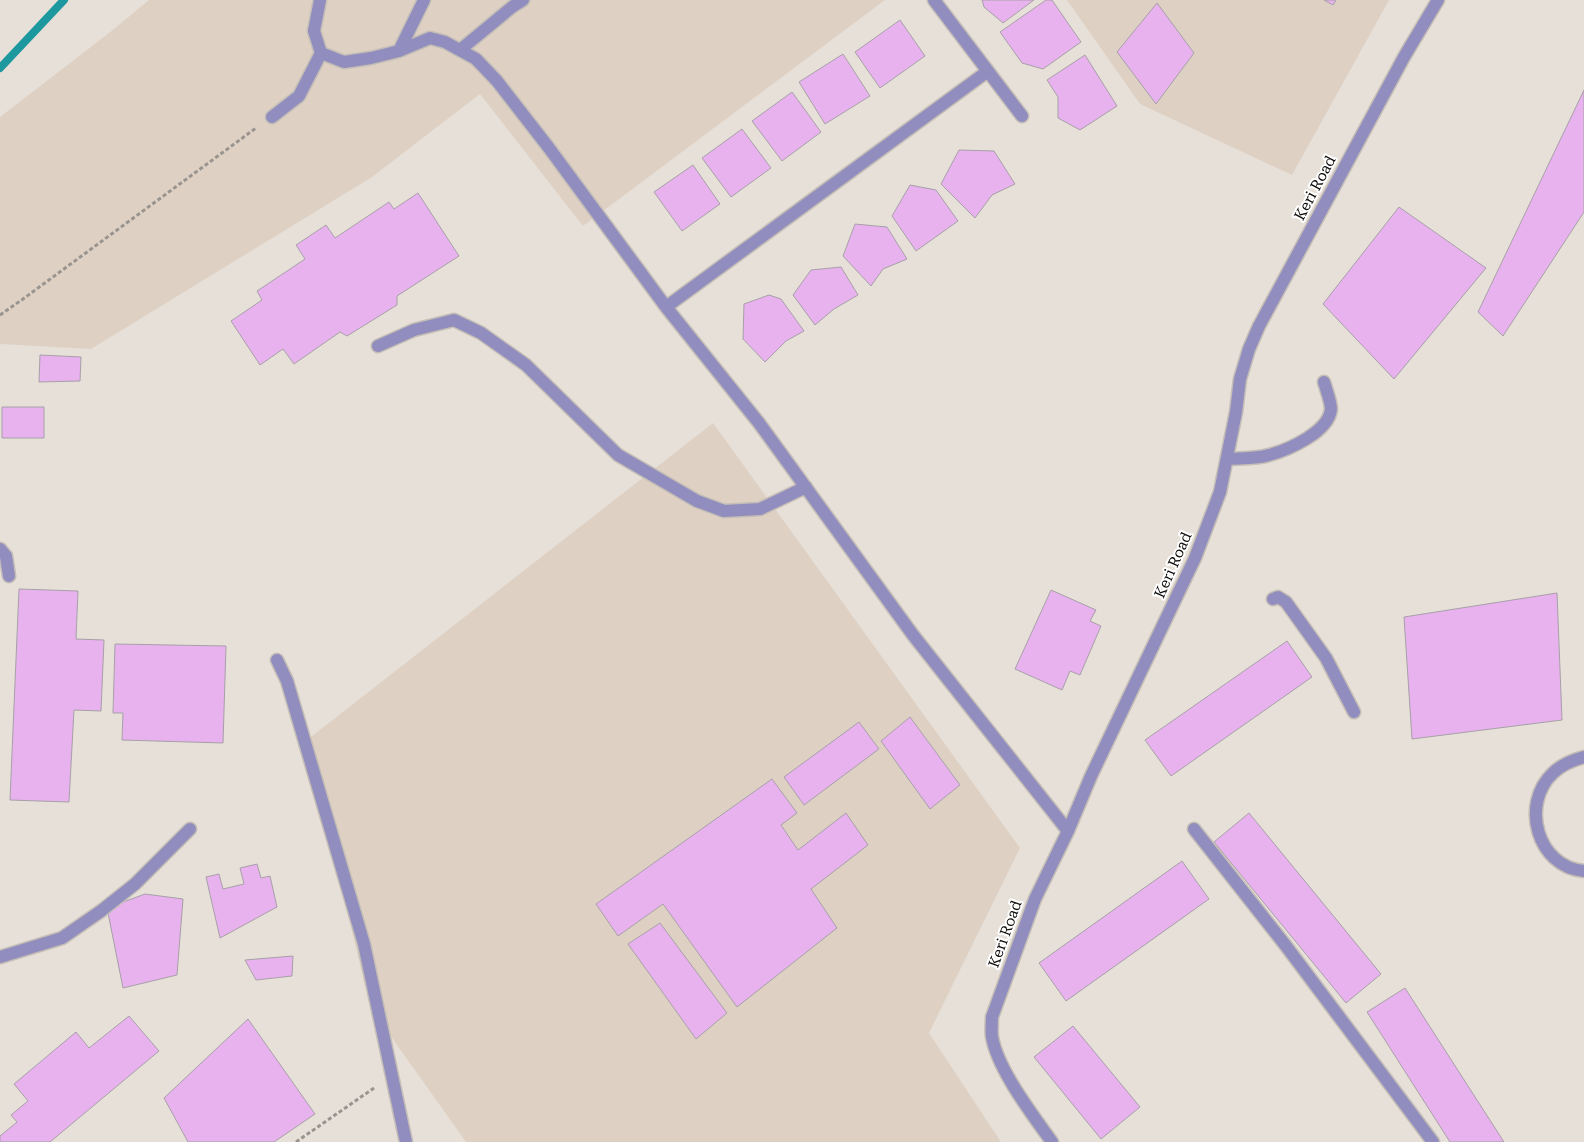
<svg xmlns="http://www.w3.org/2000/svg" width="1584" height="1142" viewBox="0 0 1584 1142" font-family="'Roboto Serif',serif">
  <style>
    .built { fill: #ded1c4 }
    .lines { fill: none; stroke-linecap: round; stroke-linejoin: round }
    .stream { stroke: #1c989e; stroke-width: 8 }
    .building { fill: #e7b2ed; stroke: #a7a0a8 }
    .minor-casing { stroke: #c4beb7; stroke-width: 15 }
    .path { stroke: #9a948f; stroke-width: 3; stroke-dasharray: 4 2.5; stroke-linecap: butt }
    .minor { stroke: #918dbe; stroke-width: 12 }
    .labels { text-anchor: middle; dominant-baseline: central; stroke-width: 4; stroke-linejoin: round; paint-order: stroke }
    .street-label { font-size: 15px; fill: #0d0b09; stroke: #fff }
  </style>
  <rect width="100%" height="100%" fill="#e7e0d8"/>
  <path class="built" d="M149 0H885L583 226 480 94 372 177 91 349 0 344V117L109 33Z
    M1067 0H1389L1292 175 1140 104Z
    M713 423 1020 848 929 1033 1001 1142H466L370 1007 307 740Z"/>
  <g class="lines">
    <path class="stream" d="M0 68 64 0"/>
  </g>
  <path class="building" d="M982 0H1034L1003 23 984 7Z
    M1046 0H1052L1081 42 1043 69 1022 63 1000 32Z
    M1324 0H1336L1333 5Z
    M1157 3 1194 53 1156 104 1117 52Z
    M900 20 925 56 880 88 855 52Z
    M843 54 870 96 825 124 799 82Z
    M1085 55 1117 106 1080 130 1058 118V97L1047 80Z
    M1584 90V212L1503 336 1478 312Z
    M792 92 821 132 782 161 752 121Z
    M742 129 771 168 731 197 702 158Z
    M959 150 994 151 1015 184 992 195 975 218 941 184Z
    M693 165 720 204 682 231 654 192Z
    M910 185 936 190 958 221 916 251 892 216Z
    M418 193 459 256 397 296V305L347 336 340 332 294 364 283 349 260 365 231 321 262 300 257 291 305 259 296 245 326 225 335 238 389 202 394 209Z
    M1399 207 1486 268 1394 379 1323 304Z
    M855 224 887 227 907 259 883 269 871 286 843 256Z
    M841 267 858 295 834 309 815 325 793 295 811 270Z
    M769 295 781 299 804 331 786 341 765 362 743 339 744 304Z
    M40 355 81 357 80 381 39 382Z
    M2 407H44V438H2Z
    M19 589 78 591 76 639 104 640 101 711 74 710 69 802 10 800Z
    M1051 590 1096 610 1090 621 1101 626 1080 675 1070 671 1062 690 1015 669Z
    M1557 593 1562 720 1412 739 1404 617Z
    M1287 641 1312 677 1171 776 1145 740Z
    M115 644 226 646 223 743 122 740 123 713H113Z
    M910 717 960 785 930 809 881 741Z
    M859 722 879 749 804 805 784 777Z
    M772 779 797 813 781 825 798 850 846 813 868 845 811 889 837 928 737 1007 663 904 618 936 596 904Z
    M1249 813 1381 974 1346 1003 1214 842Z
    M1182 861 1209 899 1066 1001 1039 963Z
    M257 864 261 878 270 876 277 907 220 938 206 877 219 874 223 889 244 884 240 868Z
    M145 894 183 899 177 975 123 988 107 908Z
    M660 923 727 1013 696 1039 628 944Z
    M293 956 292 976 256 980 245 960Z
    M1405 988 1504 1142H1450L1367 1012Z
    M129 1016 159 1051 50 1142H0V1136L17 1122 11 1115 28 1101 14 1084 76 1032 89 1048Z
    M248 1019 315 1114 274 1142H188L164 1098Z
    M1073 1026 1140 1107 1101 1139 1034 1057Z"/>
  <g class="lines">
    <g class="minor-casing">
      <path id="minor" d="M320 0 314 31 321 53
        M934 0 1022 116
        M460 50 512 7 523 0
        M399 51 424 0
        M988 71 666 307 759 423 913 635 1068 831
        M272 117 299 96 321 53 344 62 371 58 399 51 430 38 445 42 476 59 497 81 549 148 666 307
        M378 346 414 330 454 320 481 333 526 365 618 455 697 501 724 511 760 509 806 487
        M1227 459C1240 458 1256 459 1269 455 1288 450 1329 432 1331 409 1331 402 1326 389 1324 382
        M0 549 6 556 9 576
        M1273 599 1278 597 1286 602 1326 658 1354 712
        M277 660 287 681 364 944 406 1142
        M1584 757C1573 760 1562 764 1553 773 1520 804 1537 867 1584 871
        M1194 829 1286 946 1433 1142
        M0 957 62 938 101 911 135 884 190 829
        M1052 1142C1032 1114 998 1070 992 1037 991 1030 992 1023 992 1017L1035 899 1068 831 1091 776 1195 558 1220 492 1236 412 1240 379 1249 349 1259 326 1404 57 1438 0"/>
    </g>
    <path class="path" d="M0 315 23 299 256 128
      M296 1142 374 1088"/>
    <use href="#minor" class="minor"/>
  </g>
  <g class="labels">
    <g class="street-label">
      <text transform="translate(1315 188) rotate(-62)">Keri Road</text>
      <text transform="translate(1173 565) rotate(-66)">Keri Road</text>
      <text transform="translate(1005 934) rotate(-70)">Keri Road</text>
    </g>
  </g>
</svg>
